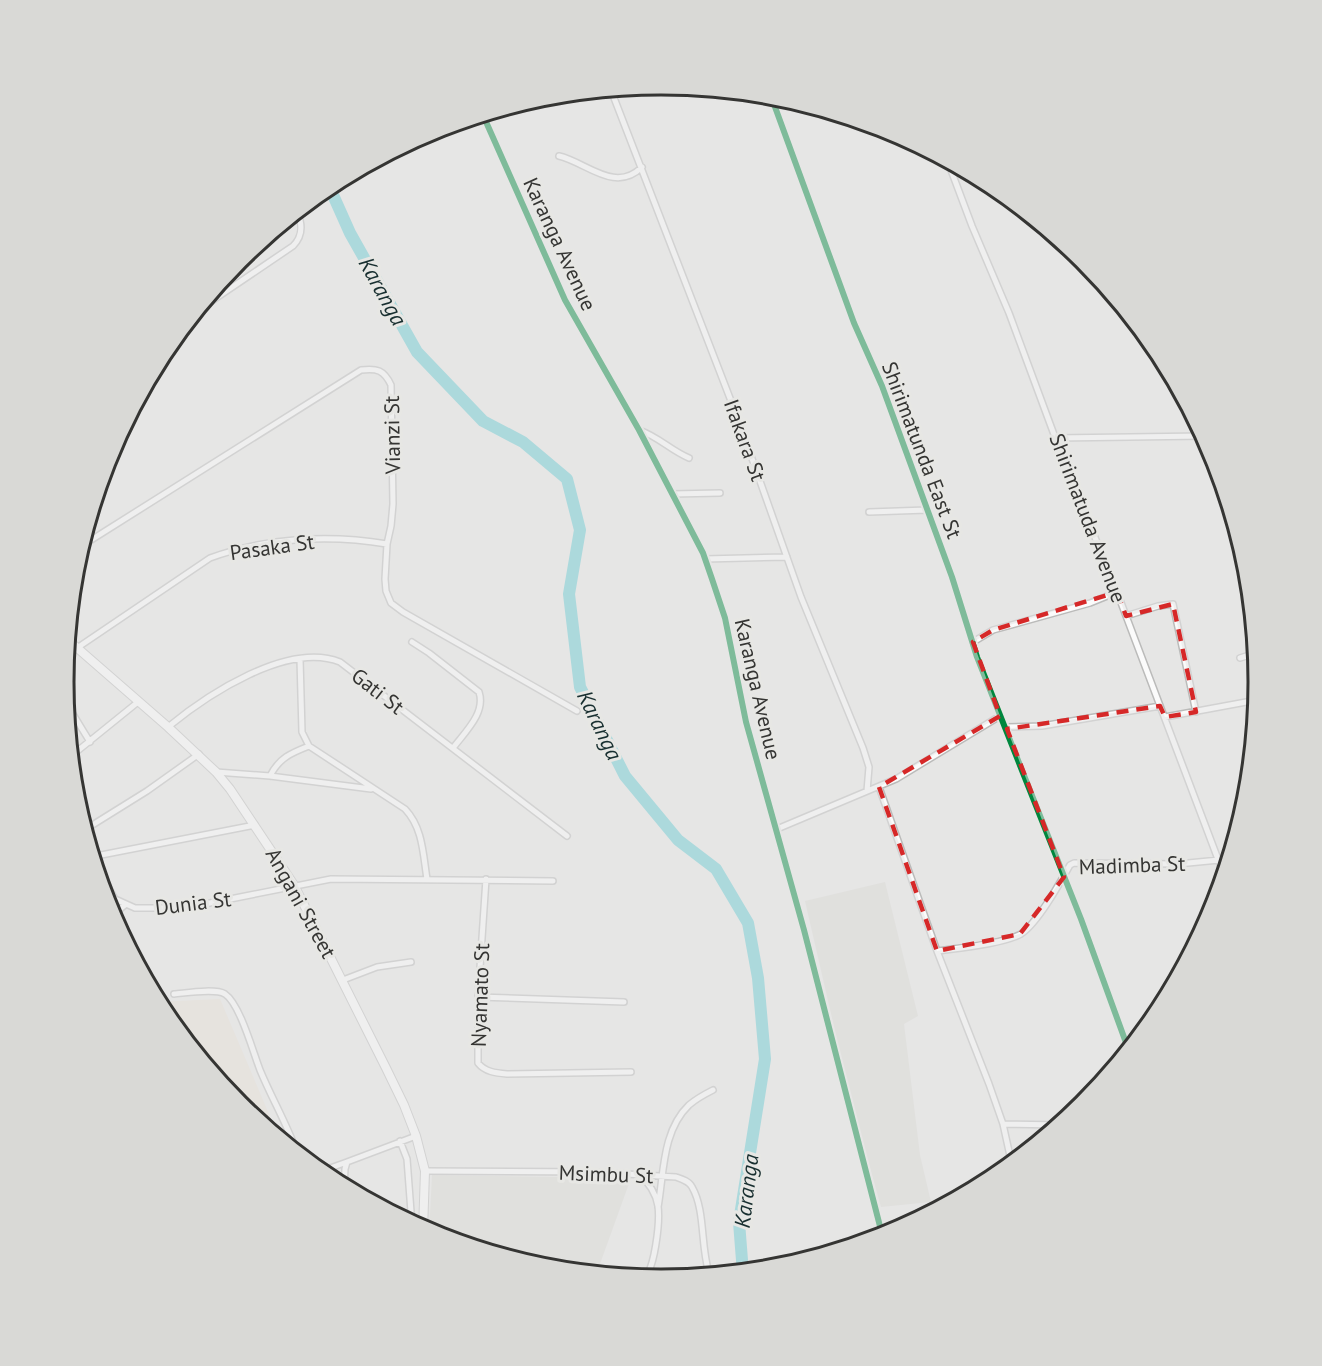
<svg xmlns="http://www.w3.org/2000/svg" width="1322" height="1366" viewBox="0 0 1322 1366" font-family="'PT Sans',sans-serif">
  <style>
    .industrial { fill: #e7e0d4 }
    .built { fill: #dad9d3 }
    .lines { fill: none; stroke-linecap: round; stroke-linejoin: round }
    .river { stroke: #66cad1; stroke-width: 12 }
    .street-casing { stroke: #bbbbba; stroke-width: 8 }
    .secondary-casing { stroke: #bbbbba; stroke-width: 10 }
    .street { stroke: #fbfbfb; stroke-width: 5 }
    .secondary { stroke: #fbfbfb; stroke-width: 8 }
    .cycleway-casing { stroke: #e7e7e4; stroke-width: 10 }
    .cycleway { stroke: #00873e; stroke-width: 6 }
    .marked { fill: none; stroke: #d62828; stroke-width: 4.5; stroke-dasharray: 12 8; stroke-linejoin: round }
    .labels { text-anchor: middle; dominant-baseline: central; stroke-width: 6; stroke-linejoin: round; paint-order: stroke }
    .street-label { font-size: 21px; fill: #353533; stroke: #e7e7e4 }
    .water-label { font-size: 22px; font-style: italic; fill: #182f30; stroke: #e7e7e4 }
    .rim { fill: none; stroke: #353533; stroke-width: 3 }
  </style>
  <rect width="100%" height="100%" fill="#e6e6e5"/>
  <path class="industrial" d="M220 999 280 1140 238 1106 164 1015 157 1002Z"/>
  <path class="built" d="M885 882 918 1016 904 1024 920 1155 931 1202 881 1207 850 1096 805 901Z
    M432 1175 631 1178 596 1275 544 1269 524 1263 525 1259 506 1258 429 1234Z"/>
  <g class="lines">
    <path class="river" d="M329 186 350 233 417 352 483 421 523 442 567 479 580 530 569 594 580 687 625 776 678 840 716 869 748 923 758 978 765 1059 739 1222 743 1273"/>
    <g class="street-casing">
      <path id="street" d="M611 90 738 419 801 597 863 748 869 767 867 791
        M771 96 854 323 882 386 952 577 977 657 1081 919 1129 1051
        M483 115 565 300 639 430 703 553 712 579 725 618 746 722 804 930 883 1238
        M559 156C586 162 615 194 642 167
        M948 162 972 226 1009 313 1059 448 1117 592 1224 875
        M197 311 293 246C303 236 303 225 297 212
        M639 430C659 437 670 450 689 458
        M1056 438 1204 436
        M672 494 720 493
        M869 512 927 510
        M80 547 361 370C377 368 384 370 391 385L393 504 391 526 387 544 385 579 386 591 391 603 403 612 577 711
        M705 559 787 557
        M1126 616 1158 606 1173 604 1196 712
        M412 642 429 653 479 692C486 713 465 732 453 748
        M973 642 993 630 1090 603 1117 592
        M77 648 210 558C265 538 328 534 387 544
        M1240 658 1256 653
        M300 659 302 732 309 746 405 809C423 828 423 854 427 879
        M65 701 90 742
        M1165 717 1257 700
        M168 727C207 695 288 641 340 662L567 836
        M1006 727 1042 726 1160 706
        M70 757 138 702
        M216 772 270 776 371 789
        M270 776C279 758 291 753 309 746
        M879 787 937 951 989 1084 1003 1124 1012 1165
        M78 811 108 887 115 899 135 908H170L200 905 331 879 553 881
        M86 829 147 791 199 754
        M777 829 896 779 1000 716
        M96 856 255 825
        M486 879 478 997V1063C485 1072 496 1073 507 1074L631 1072
        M111 916 125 905
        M937 951C959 948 1003 944 1021 934 1038 923 1060 883 1070 865L1074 863 1178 864 1219 860
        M343 980 377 967 411 962
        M174 994C186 993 215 988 225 994 240 1004 253 1052 260 1070 272 1099 288 1126 298 1155
        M478 997 624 1002
        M1003 1124 1061 1125
        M400 1141 407 1159 412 1225
        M425 1171 593 1172 676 1177C682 1179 689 1181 692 1187 706 1211 700 1249 710 1276
        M319 1172 347 1162
        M639 1174C649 1183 656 1193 658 1206 660 1221 655 1271 643 1279
        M344 1189 345 1169 347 1162 416 1136
        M658 1207C664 1173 662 1131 689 1105 696 1099 705 1094 713 1090
        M646 1277 655 1280"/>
    </g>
    <g class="secondary-casing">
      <path id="secondary" d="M67 639 168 727 216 772 230 789 294 885 386 1068 404 1105 416 1136 425 1171 423 1231"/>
    </g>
    <use href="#street" class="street"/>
    <use href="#secondary" class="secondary"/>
    <g class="cycleway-casing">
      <path id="cycleway" d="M771 96 854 323 882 386 952 577 977 657 1081 919 1129 1051
        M483 115 565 300 639 430 703 553 712 579 725 618 746 722 804 930 883 1238"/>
    </g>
    <use href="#cycleway" class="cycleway"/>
  </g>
  <path d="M0 0H1322V1366H0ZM1117 592 1126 616 1173 604 1196 712 1165 717 1160 706 1007 729 1064 877 1020 934 937 951 879 787 1000 716 973 642 993 630Z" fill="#e6e6e5" fill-opacity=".55" fill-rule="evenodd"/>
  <path class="marked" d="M1117 592 1126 616 1173 604 1196 712 1165 717 1160 706 1007 729 1064 877 1020 934 937 951 879 787 1000 716 973 642 993 630Z"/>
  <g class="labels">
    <g class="street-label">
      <text transform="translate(560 244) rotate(65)">Karanga Avenue</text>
      <text transform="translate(392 435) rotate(-91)">Vianzi St</text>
      <text transform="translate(745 440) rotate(70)">Ifakara St</text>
      <text transform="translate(922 450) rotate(69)">Shirimatunda East St</text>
      <text transform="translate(1088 518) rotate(69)">Shirimatuda Avenue</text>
      <text transform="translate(272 547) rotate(-8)">Pasaka St</text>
      <text transform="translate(758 689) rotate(77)">Karanga Avenue</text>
      <text transform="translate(378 691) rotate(38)">Gati St</text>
      <text transform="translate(1132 865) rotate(-2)">Madimba St</text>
      <text transform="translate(193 903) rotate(-7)">Dunia St</text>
      <text transform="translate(301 903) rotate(61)">Angani Street</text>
      <text transform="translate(480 995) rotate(-88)">Nyamato St</text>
      <text transform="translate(606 1174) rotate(2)">Msimbu St</text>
    </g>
    <g class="water-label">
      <text transform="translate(383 291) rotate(61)">Karanga</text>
      <text transform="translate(600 725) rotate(64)">Karanga</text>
      <text transform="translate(746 1191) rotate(-83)">Karanga</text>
    </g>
  </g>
  <path d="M0 0H1322V1366H0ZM74 682a587 587 0 1 1 1174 0a587 587 0 1 1-1174 0Z" fill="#d9d9d6" fill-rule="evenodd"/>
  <path class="rim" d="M74 682a587 587 0 1 1 1174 0a587 587 0 1 1-1174 0Z"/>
</svg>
